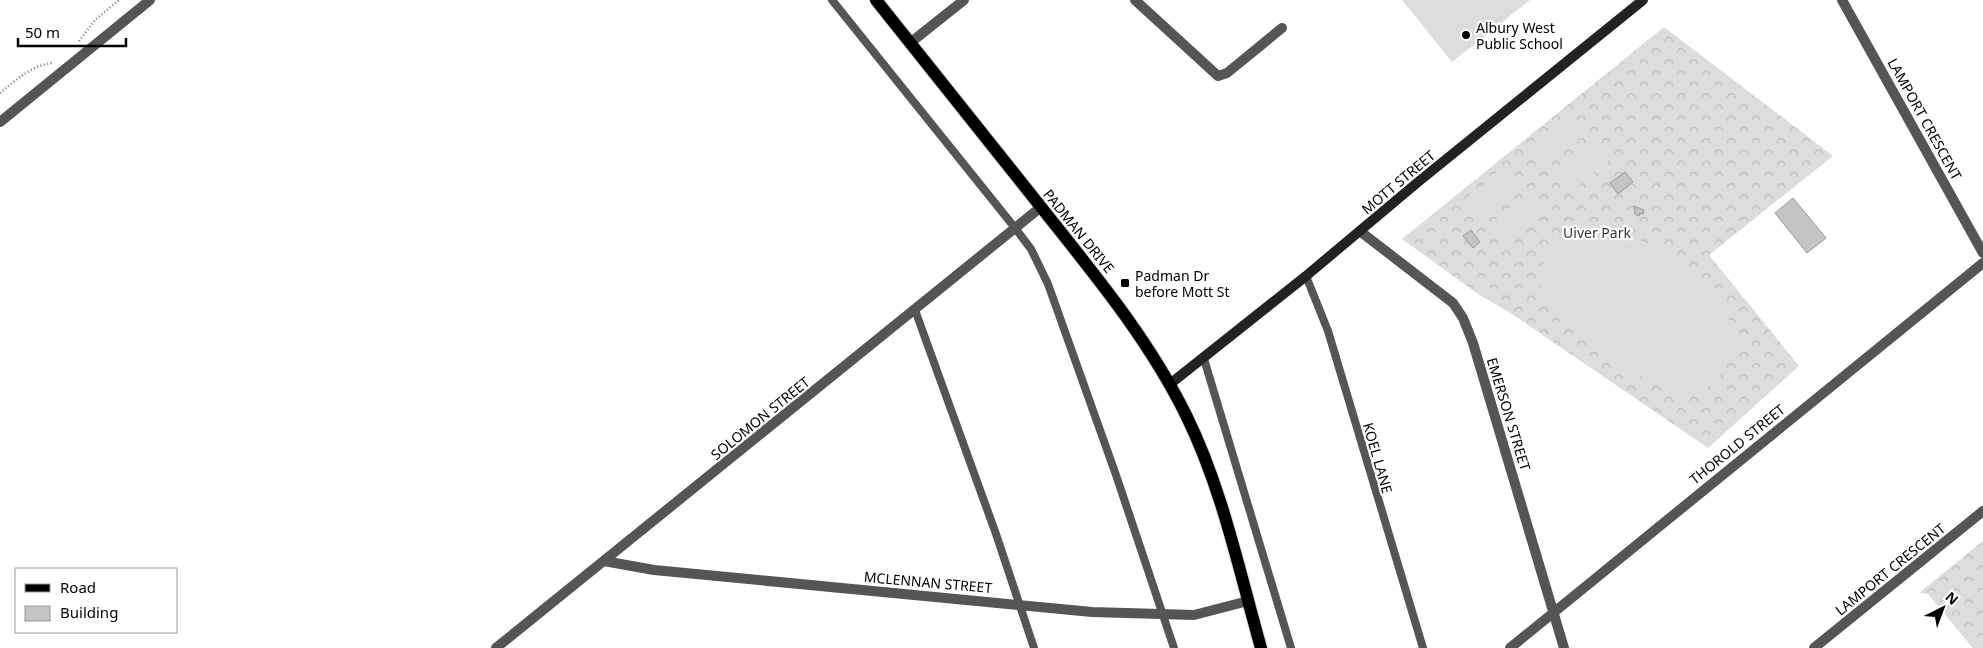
<svg xmlns="http://www.w3.org/2000/svg" width="1983" height="648" viewBox="0 0 1983 648" font-family="'Noto Sans',sans-serif">
  <style>
    .forest { fill: url(#forest-crowns) }
    .pitch { fill: #dcdcdc }
    .building { fill: #c4c4c4; stroke: #999 }
    .lines { fill: none; stroke-linecap: round; stroke-linejoin: round }
    .primary-casing { stroke: #dbdbdb; stroke-width: 14 }
    .path { stroke: #777; stroke-width: 2.5; stroke-dasharray: 1 2.5; stroke-linecap: butt }
    .lane { stroke: #555; stroke-width: 8 }
    .street { stroke: #555; stroke-width: 10 }
    .secondary { stroke: #222; stroke-width: 10 }
    .primary { stroke: #000; stroke-width: 12 }
    .poi-dot { fill: #000; stroke: #fff; stroke-width: 2 }
    .labels { text-anchor: middle; dominant-baseline: central; stroke-width: 4.5; stroke-linejoin: round; paint-order: stroke }
    .poi-label { font-size: 14px; fill: #000; stroke: #fff; text-anchor: start }
    .street-label { font-size: 14px; fill: #000; stroke: #fff }
    .park-label { font-size: 14px; fill: #333; stroke: #fff }
  </style>
  <defs>
    <pattern id="forest-crowns" width="20" height="18" patternUnits="userSpaceOnUse" patternTransform="scale(1.25)"><rect width="20" height="18" fill="#dcdcdc"/><path d="M2 6a3 3 0 1 1 6 0M12 15a3 3 0 1 1 6 0" fill="none" stroke="#bbb"/></pattern>
  </defs>
  <rect width="100%" height="100%" fill="#fff"/>
  <path class="forest" d="M1664 27 1833 156 1709 255 1799 366 1708 448 1509 312 1478 294 1402 239Z
    M1983 541V648H1973L1928 594 1919 593Z"/>
  <path class="pitch" d="M1402 0H1530L1452 62Z
    M1569 114 1585 134 1546 165 1530 145Z
    M1592 142 1608 162 1569 193 1553 172Z
    M1504 168 1520 189 1481 220 1464 199Z
    M1526 196 1542 216 1503 247 1487 227Z
    M1592 231C1622 233 1648 240 1674 257 1697 273 1736 314 1735 344 1734 353 1729 361 1725 368 1720 375 1717 381 1710 385 1695 395 1689 397 1672 391 1639 381 1563 328 1545 298 1538 286 1538 275 1544 263 1554 242 1572 235 1592 231Z"/>
  <path class="building" d="M1625 172 1633 182 1618 194 1610 183Z
    M1793 198 1826 238 1807 253 1775 213Z
    M1634 206 1644 210 1643 214 1640 213 1639 216 1635 214Z
    M1471 230 1480 242 1473 248 1463 236Z"/>
  <g class="lines">
    <g class="primary-casing">
      <path id="primary" d="M876 0C931 69 986 138 1041 207 1094 274 1148 338 1186 415 1222 488 1239 570 1261 648"/>
    </g>
    <path class="path" d="M79 41 95 20 119 0
      M0 93C16 80 31 66 52 63"/>
    <path class="lane" d="M832 0 1015 228 1031 249 1048 284 1116 475 1174 648
      M1306 276 1328 331 1423 648
      M915 310 996 534 1034 648
      M1204 359 1291 648"/>
    <path class="street" d="M1135 0 1218 76 1227 73 1282 28
      M1842 0 1983 253
      M910 43 964 0
      M0 122 150 0
      M1361 232 1453 303 1463 318 1473 343 1564 648
      M604 561 654 570 1092 612 1194 615 1248 601
      M496 648 1041 207
      M1510 648 1983 263
      M1814 648 1983 511"/>
    <path class="secondary" d="M1170 384 1306 276 1418 182 1643 0"/>
    <use href="#primary" class="primary"/>
  </g>
  <g class="poi-dot">
    <circle cx="1466" cy="35" r="5"/>
    <rect x="1120" y="278" width="10" height="10" rx="2.5"/>
  </g>
  <g class="labels">
    <g class="poi-label">
      <text x="1476" y="27">Albury West<tspan x="1476" dy="16">Public School</tspan></text>
      <text x="1135" y="275">Padman Dr<tspan x="1135" dy="16">before Mott St</tspan></text>
    </g>
    <g class="street-label">
      <text transform="translate(1925 119) rotate(61)">LAMPORT CRESCENT</text>
      <text transform="translate(1398 182) rotate(-40)">MOTT STREET</text>
      <text transform="translate(1079 231) rotate(51)">PADMAN DRIVE</text>
      <text transform="translate(1509 414) rotate(73)">EMERSON STREET</text>
      <text transform="translate(760 418) rotate(-39)">SOLOMON STREET</text>
      <text transform="translate(1737 444) rotate(-39)">THOROLD STREET</text>
      <text transform="translate(1378 458) rotate(74)">KOEL LANE</text>
      <text transform="translate(1890 569) rotate(-39)">LAMPORT CRESCENT</text>
      <text transform="translate(928 582) rotate(5)">MCLENNAN STREET</text>
    </g>
    <g class="park-label">
      <text x="1597" y="232">Uiver Park</text>
    </g>
  </g>
  <rect x="15" y="568" width="162" height="65" fill="#ffffff" stroke="#999999"/>
  <rect x="25" y="584" width="25" height="8" fill="#000000" stroke="#999999"/>
  <text x="60" y="593" font-size="15" fill="#000000">Road</text>
  <rect x="25" y="606" width="25" height="15" fill="#c4c4c4" stroke="#999999"/>
  <text x="60" y="618" font-size="15" fill="#000000">Building</text>
  <g transform="translate(1943 608) rotate(42)" stroke="#ffffff" stroke-width="4" paint-order="stroke">
  <path d="M0-4L9 19L0 12L-9 19Z" fill="#000000"/>
  <text y="-8" font-size="14" font-weight="bold" text-anchor="middle" fill="#000000">N</text>
  </g>
  <path d="M18 38v8h108v-8" fill="none" stroke="#000000" stroke-width="2.5"/>
  <text x="25" y="38" font-size="15" fill="#000000" stroke="#ffffff" stroke-width="4" paint-order="stroke">50 m</text>
</svg>
